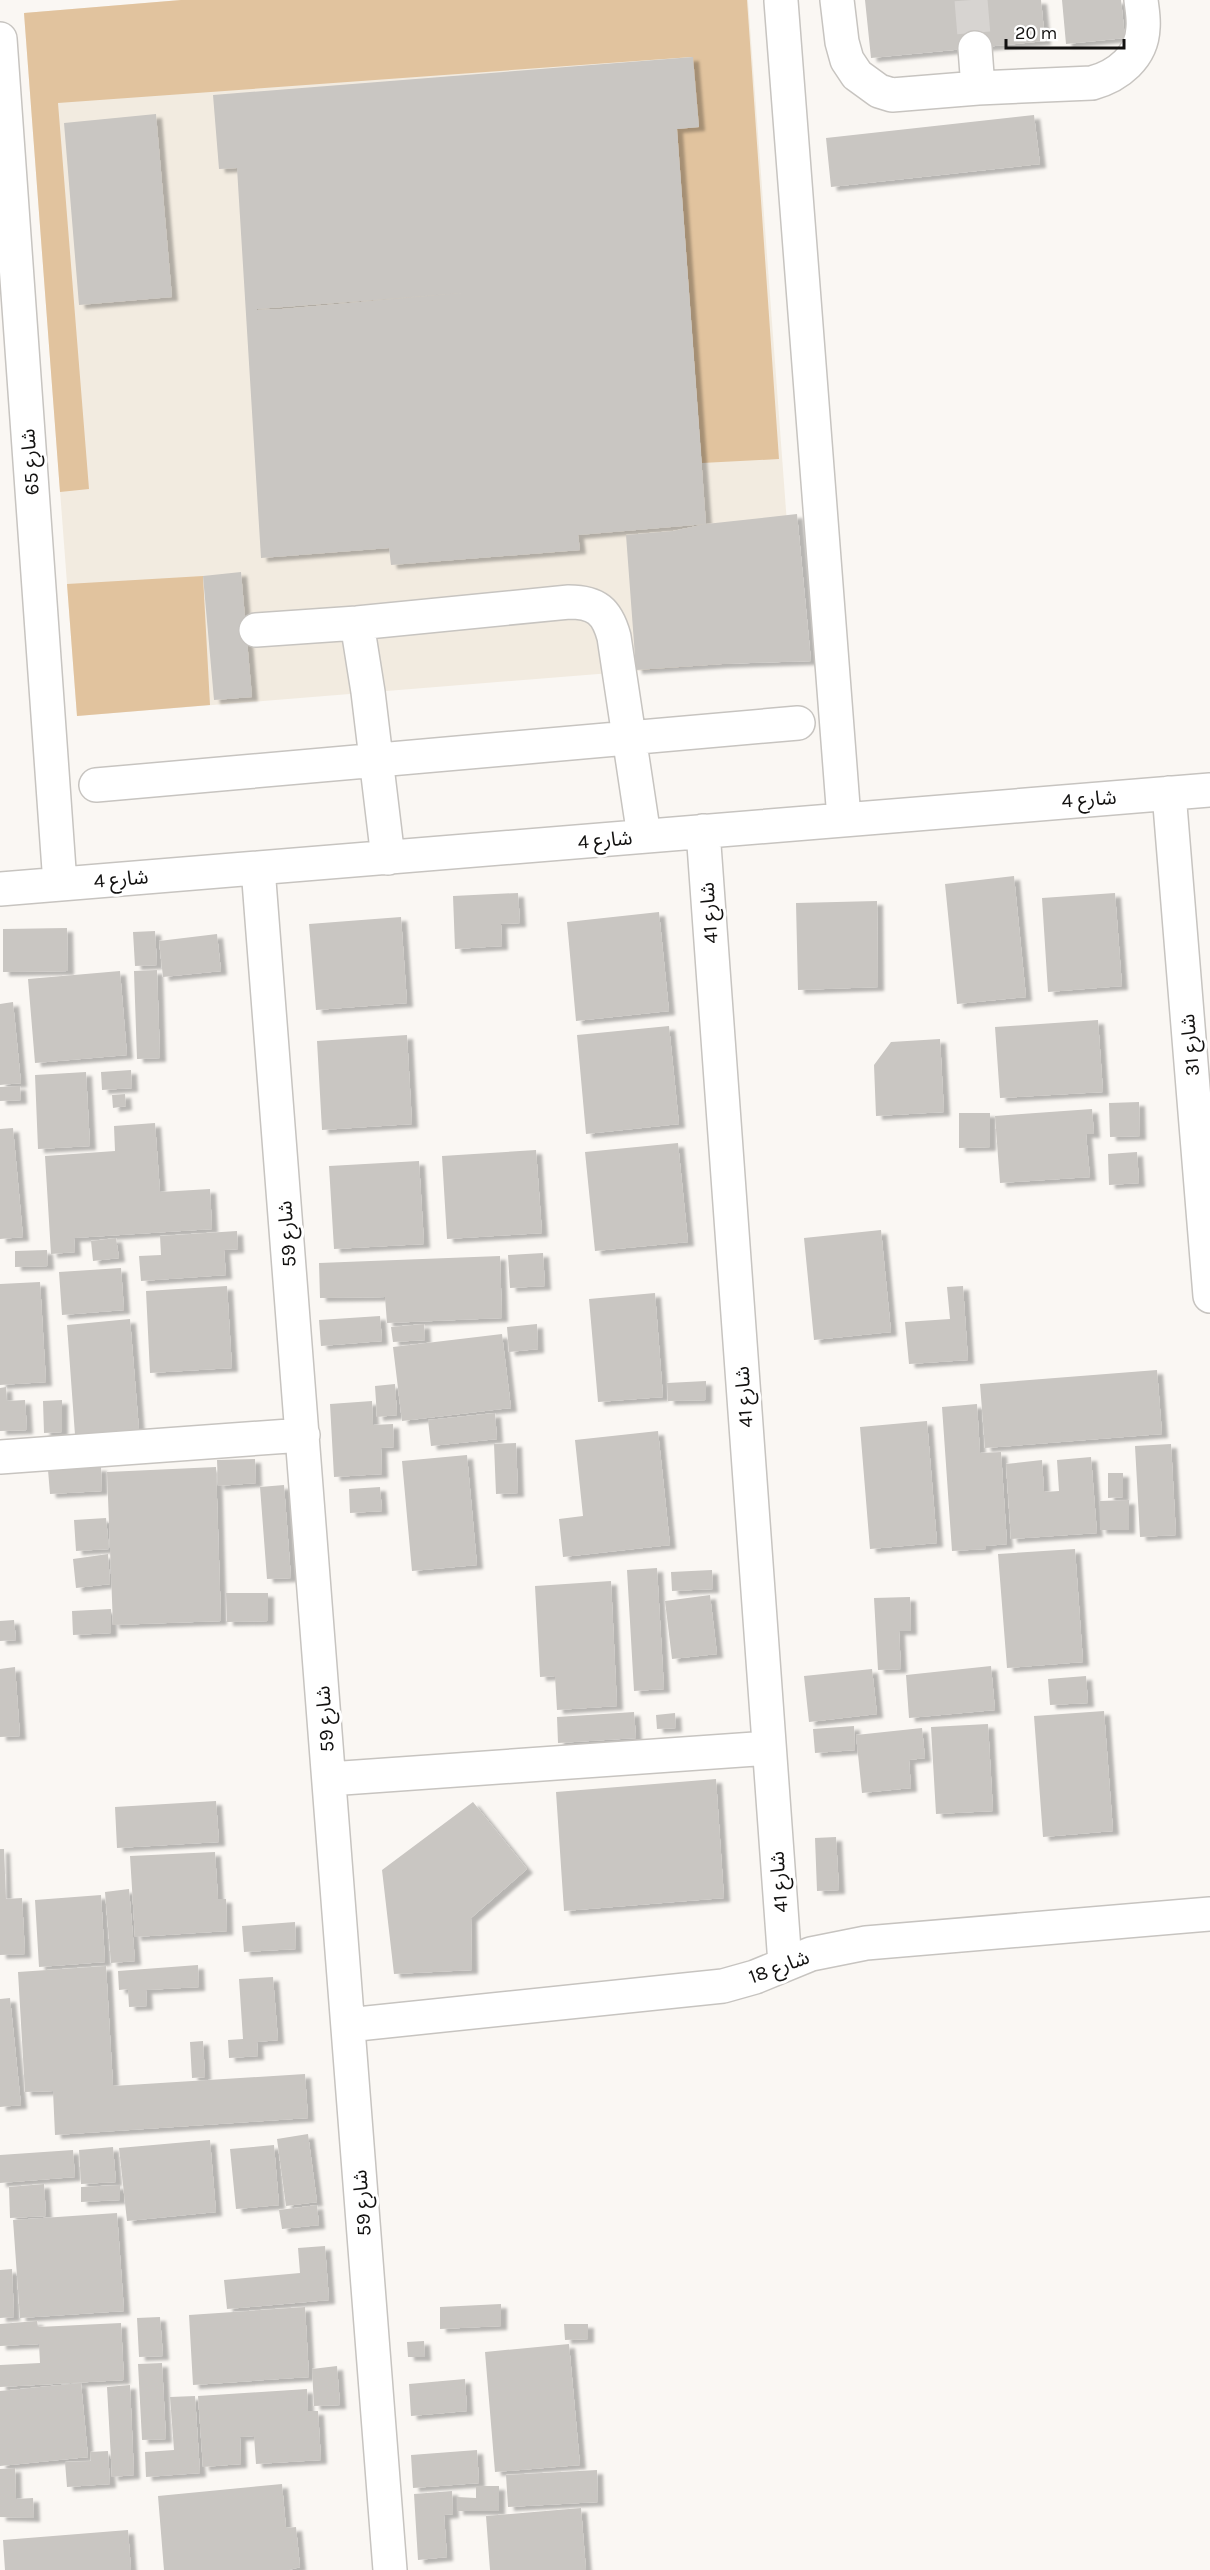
<svg xmlns="http://www.w3.org/2000/svg" width="1210" height="2570" viewBox="0 0 1210 2570" font-family="Karla,'Noto Sans Arabic',sans-serif">
  <style>
    .built { fill: #f2ebe0 }
    .green { fill: #e1c39e }
    .building { fill: #c9c6c2; fill-rule: evenodd; filter: url(#shadow) }
    .lines { fill: none; stroke-linecap: round; stroke-linejoin: round }
    .minor-tunnel { stroke: #d7d4d1; stroke-width: 33; stroke-dasharray: 33 16; stroke-linecap: butt }
    .minor-casing { stroke: #c7c4c0; stroke-width: 36 }
    .minor { stroke: #fff; stroke-width: 33 }
    .labels { text-anchor: middle; dominant-baseline: central; stroke-width: 6; stroke-linejoin: round; paint-order: stroke }
    .street-label { font-size: 20px; fill: #121110; stroke: #fff }
  </style>
  <defs>
    <filter id="shadow"><feDropShadow dx="6" dy="4" stdDeviation="1.5" flood-color="#0004"/></filter>
  </defs>
  <rect width="100%" height="100%" fill="#faf7f3"/>
  <path class="built" d="M181 0H748L797 658 77 716 24 13Z"/>
  <path class="green" d="M181 0H747L779 459 702 463 677 129 699 127 692 57 58 103 89 489 60 492 24 13Z
    M203 576 210 705 77 716 67 584Z"/>
  <path class="building" d="M865 0H1041L1045 41 871 58Z
    M1062 0H1121L1125 38 1066 44Z
    M693 57 699 127 677 129 706 524 797 514 811 661 722 664 636 670 626 535 673 531 706 524 578 535 580 550 391 565 389 548 261 558 237 168 219 169 213 95ZM462 293 282 309 257 310V309Z
    M156 114 172 297 79 305 64 123Z
    M1034 115 1040 164 831 187 826 138Z
    M241 572 252 697 214 700 203 576Z
    M1014 876 1026 997 957 1004 945 884Z
    M518 893 520 923 501 924 502 946 455 949 453 896Z
    M1115 893 1122 986 1048 992 1042 898Z
    M877 901 878 987 798 990 796 903Z
    M659 912 669 1011 576 1021 567 922Z
    M401 917 407 1003 316 1010 309 924Z
    M67 928 68 971 3 972V929Z
    M155 931 157 965 135 966 133 932Z
    M217 934 221 971 163 977 159 941Z
    M157 970 160 1058 137 1059 134 971Z
    M120 971 127 1055 35 1063 28 979Z
    M13 1002 21 1083 0 1085V1004Z
    M1098 1020 1103 1092 1000 1098 995 1027Z
    M669 1026 679 1124 586 1134 577 1035Z
    M407 1035 412 1124 322 1130 317 1041Z
    M940 1039 944 1112 876 1116 874 1065 891 1042Z
    M131 1070 132 1088 102 1090 101 1072Z
    M86 1072 90 1146 38 1149 35 1075Z
    M20 1086 21 1100 0 1101V1087Z
    M125 1094 126 1106 113 1108 112 1095Z
    M1139 1102 1140 1136 1110 1137 1109 1103Z
    M1092 1109 1094 1134H1086L1090 1177 1000 1183 995 1116Z
    M959 1113H990V1147L959 1148Z
    M155 1123 160 1192 210 1189 212 1229 74 1238 75 1252 51 1254 45 1156 115 1151 114 1126Z
    M13 1128 23 1237 0 1239V1129Z
    M678 1143 688 1242 595 1251 585 1152Z
    M536 1150 542 1233 447 1239 442 1156Z
    M1137 1152 1139 1183 1109 1185 1108 1154Z
    M419 1161 424 1244 334 1249 329 1166Z
    M881 1230 891 1332 814 1340 804 1238Z
    M237 1231 238 1249 224 1250 226 1275 141 1281 139 1256 161 1255 160 1236Z
    M116 1238 119 1258 93 1261 91 1241Z
    M47 1250 48 1266 15 1267V1251Z
    M543 1253 545 1286 510 1288 508 1255Z
    M500 1256 502 1318 387 1323 385 1297 320 1298 319 1263Z
    M121 1268 124 1310 62 1315 59 1272Z
    M40 1282 46 1382 0 1385V1284Z
    M227 1286 232 1368 150 1373 146 1291Z
    M963 1286 968 1360 909 1364 905 1322 950 1319 947 1287Z
    M655 1293 663 1397 598 1402 589 1299Z
    M380 1316 382 1341 321 1346 319 1320Z
    M130 1319 139 1430 75 1435 67 1325Z
    M424 1324 425 1340 393 1342 391 1327Z
    M537 1324 538 1349 509 1352 507 1327Z
    M502 1334 511 1408 402 1421 393 1347Z
    M1157 1370 1162 1434 985 1448 980 1384Z
    M706 1381V1400L668 1401 667 1383Z
    M395 1384 397 1415 377 1417 375 1386Z
    M6 1387 7 1401 25 1400 27 1430 0 1431V1388Z
    M62 1400V1432L44 1433 43 1401Z
    M372 1401 373 1425 393 1424 394 1447 381 1448 382 1474 334 1477 330 1404Z
    M977 1404 980 1453 1001 1452 1007 1544 986 1546V1549L952 1551 942 1407Z
    M495 1413 497 1439 431 1446 428 1420Z
    M927 1421 937 1543 870 1549 860 1427Z
    M658 1431 670 1545 563 1557 559 1519 583 1516 575 1440Z
    M516 1443 518 1493 496 1494 494 1444Z
    M1171 1444 1176 1535 1140 1537 1135 1446Z
    M467 1455 477 1565 412 1571 402 1461Z
    M1091 1457 1097 1533 1011 1539 1006 1464 1042 1460 1044 1492 1059 1491 1057 1460Z
    M255 1459 256 1483 218 1486 217 1460Z
    M101 1467 102 1491 50 1494 48 1470Z
    M216 1467 221 1621 113 1625 107 1472Z
    M1108 1473H1123V1497L1108 1498Z
    M284 1485 291 1578 267 1579 260 1487Z
    M380 1487 382 1511 350 1513 349 1489Z
    M1129 1500V1530H1100V1501Z
    M106 1518 109 1549 76 1551 74 1520Z
    M1075 1549 1083 1662 1007 1668 998 1554Z
    M108 1554 110 1584 76 1588 73 1559Z
    M657 1568 664 1689 634 1691 627 1570Z
    M712 1570 713 1589 672 1591 671 1572Z
    M611 1581 617 1706 557 1710 555 1676 540 1677 535 1586Z
    M226 1593H268V1621L227 1622Z
    M710 1595 717 1654 672 1659 665 1601Z
    M910 1597 911 1631H899L901 1669 878 1670 874 1598Z
    M111 1609V1633L73 1635 72 1611Z
    M14 1620 16 1640 0 1641V1621Z
    M991 1666 995 1710 909 1718 906 1675Z
    M15 1667 20 1736 0 1737V1669Z
    M872 1669 877 1714 809 1722 804 1676Z
    M1086 1676 1088 1703 1050 1705 1048 1679Z
    M1104 1711 1113 1831 1043 1837 1034 1716Z
    M634 1712 636 1738 558 1743 557 1717Z
    M675 1713 676 1728 657 1729 656 1715Z
    M988 1724 993 1811 936 1814 931 1727Z
    M854 1726 855 1750 815 1753 813 1729Z
    M922 1728 925 1758 909 1760 911 1788 862 1793 856 1735Z
    M716 1779 724 1898 564 1911 556 1792Z
    M216 1801 219 1842 117 1848 115 1807Z
    M473 1802 527 1869 471 1918 472 1970 394 1974 382 1870Z
    M836 1837 839 1890 817 1891 815 1838Z
    M0 1849H4L6 1899 22 1898 25 1954 0 1955Z
    M215 1852 218 1899H226L227 1931 135 1937 130 1856Z
    M129 1889 135 1961 111 1963 105 1892Z
    M101 1895 105 1962 39 1967 35 1900Z
    M295 1922 296 1949 244 1952 242 1926Z
    M198 1965 199 1987 146 1990 147 2006 129 2007 128 1989 119 1990 118 1971Z
    M106 1966 113 2086 305 2074 308 2118 55 2135 53 2091 25 2092 18 1972Z
    M273 1977 278 2040 257 2042 258 2056 229 2058 228 2040 243 2039 239 1979Z
    M10 1998 21 2105 0 2107V1999Z
    M203 2041 205 2077 192 2078 190 2042Z
    M308 2134 317 2202 286 2206 277 2139Z
    M210 2140 216 2212 127 2221 119 2148Z
    M274 2145 279 2205 236 2209 230 2149Z
    M113 2147 116 2182 81 2184 79 2150Z
    M73 2150 75 2177 0 2183V2155Z
    M44 2184 46 2216 10 2218 9 2187Z
    M120 2185V2200L81 2202V2187Z
    M317 2205 319 2225 282 2229 279 2210Z
    M117 2213 124 2311 20 2318 13 2220Z
    M325 2246 329 2300 227 2309 224 2280 300 2273 298 2248Z
    M12 2269 14 2317 0 2318V2270Z
    M501 2304V2326L440 2329V2307Z
    M305 2307 309 2377 193 2385 189 2315Z
    M160 2317 163 2356 139 2357 137 2318Z
    M37 2321 38 2327 121 2323 124 2380 0 2387V2365L40 2363 39 2344 0 2346V2324Z
    M564 2324H588V2339L565 2340Z
    M424 2341 425 2357H408L407 2342Z
    M569 2344 580 2465 495 2472 485 2352Z
    M162 2363 166 2439 142 2440 138 2364Z
    M337 2366 340 2405 314 2406 312 2369Z
    M465 2379 467 2411 411 2416 409 2384Z
    M81 2383 88 2457 0 2466V2391Z
    M130 2385 134 2475 112 2477 107 2387Z
    M307 2389 308 2411H318L321 2460 256 2464 254 2436 240 2437 241 2464 203 2467 198 2396Z
    M195 2396 200 2473 146 2477 145 2452 174 2450 170 2397Z
    M477 2450 479 2483 413 2488 411 2455Z
    M108 2451 110 2484 67 2487 65 2462 91 2461 90 2452Z
    M15 2468 16 2499 33 2498 34 2518 0 2517V2469Z
    M597 2470 598 2502 508 2507 506 2475Z
    M282 2484 286 2528 296 2527 300 2567 289 2570H164L158 2496Z
    M476 2486H499V2511H457V2497L476 2498Z
    M452 2491 453 2514 444 2515 447 2557 418 2560 414 2494Z
    M581 2508 586 2570H490L486 2516Z
    M128 2530 131 2570H5L3 2540Z"/>
  <g class="lines">
    <path class="minor-tunnel" d="M971 0 975 48"/>
    <g class="minor-casing">
      <path id="minor" d="M837 0 842 42 847 60 857 75 879 91 892 95 978 88 1092 83C1118 76 1142 57 1143 28 1144 19 1142 9 1141 0
        M781 1 844 819
        M0 39 60 884
        M975 48 978 88
        M357 623 368 692 388 858
        M256 630 357 623 569 602C596 602 607 611 614 637L644 836
        M96 785 798 723
        M1169 793 1210 1296
        M703 831 785 1964
        M258 868 390 2570
        M0 889 1210 790
        M0 1457 303 1435
        M329 1779 769 1748
        M348 2025 723 1986 755 1977 811 1954 866 1943 1210 1914"/>
    </g>
    <use href="#minor" class="minor"/>
  </g>
  <g class="labels">
    <g class="street-label">
      <text transform="translate(30 462) rotate(-94)">شارع 65</text>
      <text transform="translate(1089 799) rotate(-4)">شارع 4</text>
      <text transform="translate(605 840) rotate(-5)">شارع 4</text>
      <text transform="translate(121 879) rotate(-5)">شارع 4</text>
      <text transform="translate(709 913) rotate(-94)">شارع 41</text>
      <text transform="translate(1190 1045) rotate(-95)">شارع 31</text>
      <text transform="translate(287 1234) rotate(-94)">شارع 59</text>
      <text transform="translate(744 1397) rotate(-94)">شارع 41</text>
      <text transform="translate(325 1719) rotate(-94)">شارع 59</text>
      <text transform="translate(779 1882) rotate(-94)">شارع 41</text>
      <text transform="translate(779 1967) rotate(-20)">شارع 18</text>
      <text transform="translate(362 2203) rotate(-94)">شارع 59</text>
    </g>
  </g>
  <path d="M1006 39v9h118v-9" fill="none" stroke="#121110" stroke-width="3"/>
  <text x="1015" y="39" font-size="18" fill="#121110" stroke="#ffffff" stroke-width="4.5" paint-order="stroke">20 m</text>
</svg>
